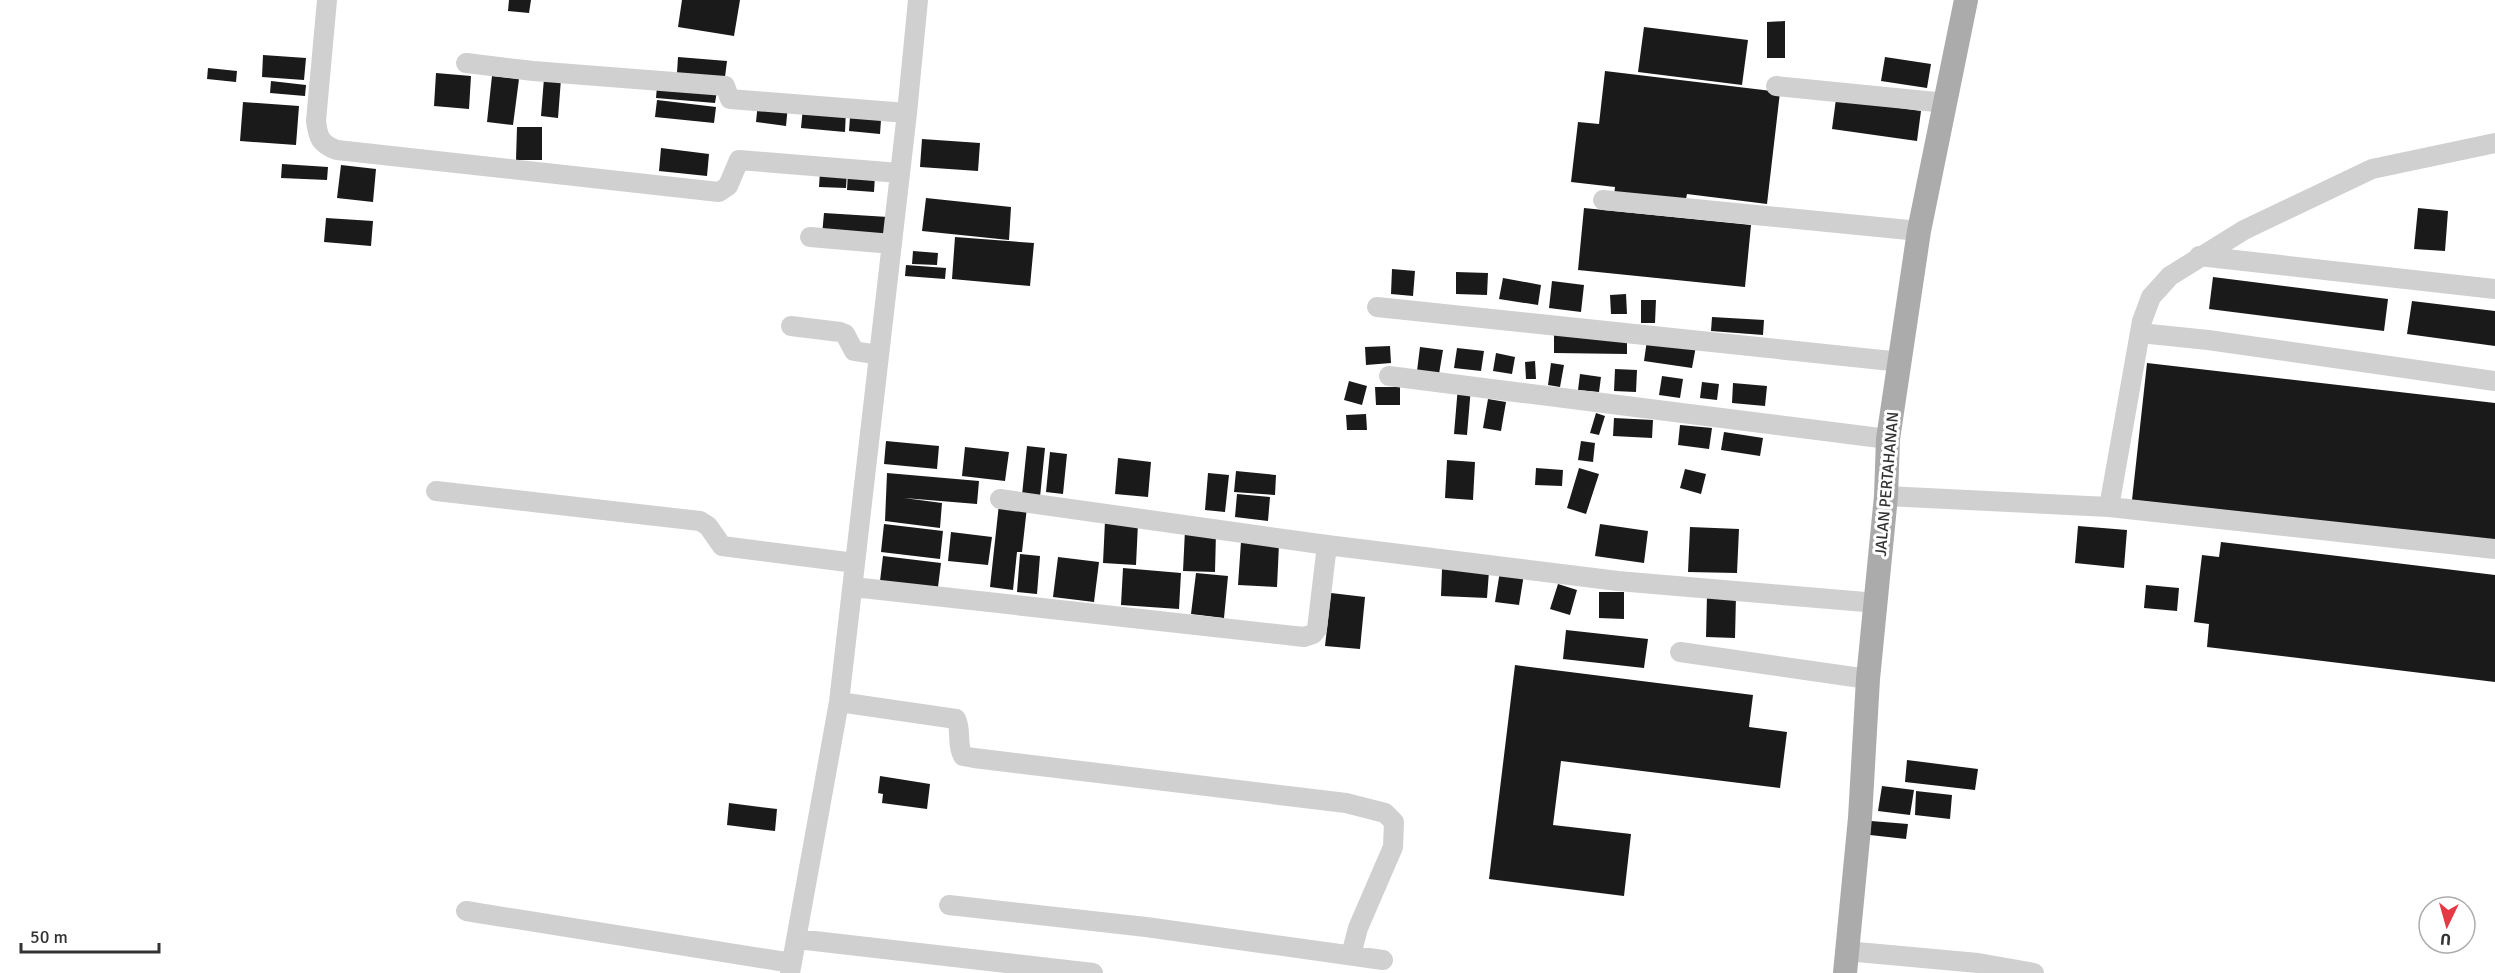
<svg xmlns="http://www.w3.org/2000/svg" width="2495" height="973" viewBox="0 0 2495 973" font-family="Signika,sans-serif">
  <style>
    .building { fill: #1a1a1a }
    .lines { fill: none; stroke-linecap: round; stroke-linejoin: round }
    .minor { stroke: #d0d0d0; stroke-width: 20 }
    .major { stroke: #ababab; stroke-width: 24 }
    .labels { text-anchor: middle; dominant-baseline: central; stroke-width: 6; stroke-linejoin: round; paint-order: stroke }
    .street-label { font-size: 16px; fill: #333; stroke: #fff }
  </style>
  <rect width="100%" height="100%" fill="#fff"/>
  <path class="building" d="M509 0H531L529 13 508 11Z
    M682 0H740L734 36 678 27Z
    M1785 21V58H1767V22Z
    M1644 27 1748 40 1742 85 1638 72Z
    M263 55 306 58 304 80 262 77Z
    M678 57 727 61 725 77 677 73Z
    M1885 57 1931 64 1927 88 1881 81Z
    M208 68 237 71 236 82 207 79Z
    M1605 71 1780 92 1767 204 1687 194 1685 204 1614 196 1615 187 1571 182 1578 122 1599 124Z
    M436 73 471 76 469 109 434 106Z
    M492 76 519 79 513 125 487 122Z
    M544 78 561 79 558 118 541 116Z
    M271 81 306 85 305 96 270 93Z
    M657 86 717 91 715 103 656 98Z
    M1836 99 1921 111 1917 141 1832 129Z
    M657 100 716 107 714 123 655 117Z
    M243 102 299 106 296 145 240 141Z
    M758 102 788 105 786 126 756 122Z
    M803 107 846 110 845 132 801 128Z
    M850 117 881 120 880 134 849 131Z
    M517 127H542V160H516Z
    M922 139 980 143 978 171 920 167Z
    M661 148 709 154 707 176 659 171Z
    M282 164 328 167 327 180 281 178Z
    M341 165 376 169 373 202 337 198Z
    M820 171 847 172 846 188 819 187Z
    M848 172 875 175 874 192 847 190Z
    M926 198 1011 207 1009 240 922 231Z
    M1584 208 1751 225 1745 287 1578 270Z
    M2418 208 2448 211 2445 251 2414 249Z
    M824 213 888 217 887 238 822 235Z
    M326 218 373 221 371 246 324 242Z
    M955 237 1034 243 1030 286 952 279Z
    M913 251 938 253 937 265 912 264Z
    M906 265 946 268 945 279 905 276Z
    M1392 269 1415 271 1413 296 1391 294Z
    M1456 272 1488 273 1487 295 1456 294Z
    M2213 277 2388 299 2384 331 2209 309Z
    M1503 278 1541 285 1538 305 1499 299Z
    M1552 281 1584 285 1581 312 1549 308Z
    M1626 294 1627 314H1611L1610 295Z
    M1641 300H1656L1655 323H1641Z
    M2412 301 2495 311V346L2407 334Z
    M1712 317 1764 320 1763 335 1711 331Z
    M1554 335 1627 337V354L1554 353Z
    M1647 340 1696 346 1692 368 1644 361Z
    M1390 346 1391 363 1366 365 1365 347Z
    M1420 347 1443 350 1439 374 1417 371Z
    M1457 348 1484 351 1481 371 1454 368Z
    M1496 353 1515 357 1512 374 1493 371Z
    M1535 361 1536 379H1526L1525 362Z
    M1551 363 1564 365 1560 387 1548 385Z
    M2147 363 2495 403V540L2132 500Z
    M1615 369 1637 370 1636 392 1614 391Z
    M1580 374 1601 377 1599 392 1578 390Z
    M1662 376 1683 379 1680 398 1659 395Z
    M1349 381 1367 386 1362 405 1344 400Z
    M1702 382 1719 384 1717 400 1700 398Z
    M1733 383 1767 386 1765 406 1732 403Z
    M1458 386 1471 387 1467 435 1454 434Z
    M1375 387H1400V405H1376Z
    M1488 399 1506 402 1501 431 1483 428Z
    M1596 413 1605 416 1599 435 1590 433Z
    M1366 414 1367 430H1347L1346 415Z
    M1614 418 1653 420 1652 438 1613 436Z
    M1680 425 1712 428 1709 449 1678 445Z
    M1724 432 1763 438 1760 456 1721 450Z
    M886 441 939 446 937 469 884 464Z
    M1581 441 1595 443 1593 462 1578 460Z
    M1027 446 1045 448 1040 497 1022 495Z
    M965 447 1009 452 1005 481 962 476Z
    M1050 452 1067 454 1063 494 1046 492Z
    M1118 458 1151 462 1148 497 1115 494Z
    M1447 460 1475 462 1473 500 1445 498Z
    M1536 468 1563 470 1562 486 1535 485Z
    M1579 468 1599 474 1586 514 1567 508Z
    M1685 469 1706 474 1701 494 1680 488Z
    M1236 471 1276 475 1275 495 1234 492Z
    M887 473 979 481 977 504 904 498 942 503 940 528 885 521Z
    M1208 473 1229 475 1225 512 1205 510Z
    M1237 494 1270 497 1268 521 1235 517Z
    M999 504 1027 507 1022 552H1017L1013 590 990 587Z
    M1105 521 1138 523 1136 565 1103 563Z
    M884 524 943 531 940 559 881 552Z
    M1600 524 1648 531 1644 563 1595 556Z
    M2078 526 2127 530 2124 568 2075 563Z
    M1690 527 1739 529 1737 573 1688 572Z
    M1185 530 1216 532 1215 572 1183 571Z
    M951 532 992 537 988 565 948 561Z
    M1241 542 1279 544 1277 587 1238 585Z
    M2221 542 2495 575V682L2207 647 2209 624 2194 622 2202 555 2219 557Z
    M1020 554 1040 556 1037 594 1017 592Z
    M883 556 941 563 938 587 880 581Z
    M1058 557 1099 562 1094 602 1053 597Z
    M1123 568 1181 573 1179 609 1121 605Z
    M1442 569 1489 571 1487 598 1441 596Z
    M1500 571 1524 574 1519 605 1495 602Z
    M1196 573 1228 576 1224 618 1191 614Z
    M1558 584 1577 590 1570 615 1550 609Z
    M2146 585 2179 588 2177 611 2144 608Z
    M1599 592H1624V619L1599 618Z
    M1331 593 1365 597 1360 649 1325 646Z
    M1707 594 1736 595 1735 638 1706 637Z
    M1566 630 1648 639 1644 668 1563 659Z
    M1515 665 1753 695 1749 727 1787 732 1780 788 1561 761 1553 825 1631 834 1624 896 1489 879Z
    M1907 760 1978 769 1975 790 1905 782Z
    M880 776 930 784 927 809 882 803 883 794 878 793Z
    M1882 786 1914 790 1910 815 1878 811Z
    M1916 791 1952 795 1950 819 1915 815Z
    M729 803 777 809 775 831 727 825Z
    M1871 821 1908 824 1906 839 1870 835Z"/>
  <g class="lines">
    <path class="minor" d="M327 0 316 121C318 137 320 144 337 150L719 192 728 186 739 160 899 173
      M466 63 533 71 725 86 730 99 907 113
      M1776 86 1946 103
      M1603 200 1919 231
      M810 237 892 244
      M2199 256 2495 289
      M1377 307 1901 362
      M791 326 840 332 845 334 854 351 879 355
      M2140 333 2208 340 2495 381
      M1389 376 1888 439
      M436 491 700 521 708 526 722 546 855 563
      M1886 496 2109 507 2495 549
      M1000 499 1327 545 1618 581 1877 603
      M2109 507 2142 321 2151 297 2170 276 2244 230 2372 169 2495 143
      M853 587 1304 637 1313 634 1317 629 1327 545
      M1680 652 1868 679
      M839 702 956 719C962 730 956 744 963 756L974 758 1346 803 1385 813 1394 822 1393 847 1358 928 1351 955
      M949 905 1146 927 1383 960
      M466 911 792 963
      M797 939 1093 973
      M1846 951 1978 963 2034 973
      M790 973 839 702 907 113 918 0"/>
    <path class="major" d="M1845 973 1860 818 1868 679 1886 496 1888 439 1919 231 1966 0"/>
  </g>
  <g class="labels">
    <g class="street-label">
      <text transform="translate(1887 484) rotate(-85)">JALAN PERTAHANAN</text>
    </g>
  </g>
  <g transform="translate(2447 925) rotate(185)"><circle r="28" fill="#ffffff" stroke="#adadad" stroke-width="1.5"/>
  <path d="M0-4.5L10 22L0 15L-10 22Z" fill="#e63946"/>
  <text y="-9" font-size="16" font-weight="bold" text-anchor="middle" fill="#333333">U</text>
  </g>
  <path d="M21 943v9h138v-9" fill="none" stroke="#333333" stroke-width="3"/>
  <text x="30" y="943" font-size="18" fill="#333333" stroke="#ffffff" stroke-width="4.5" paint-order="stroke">50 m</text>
</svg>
